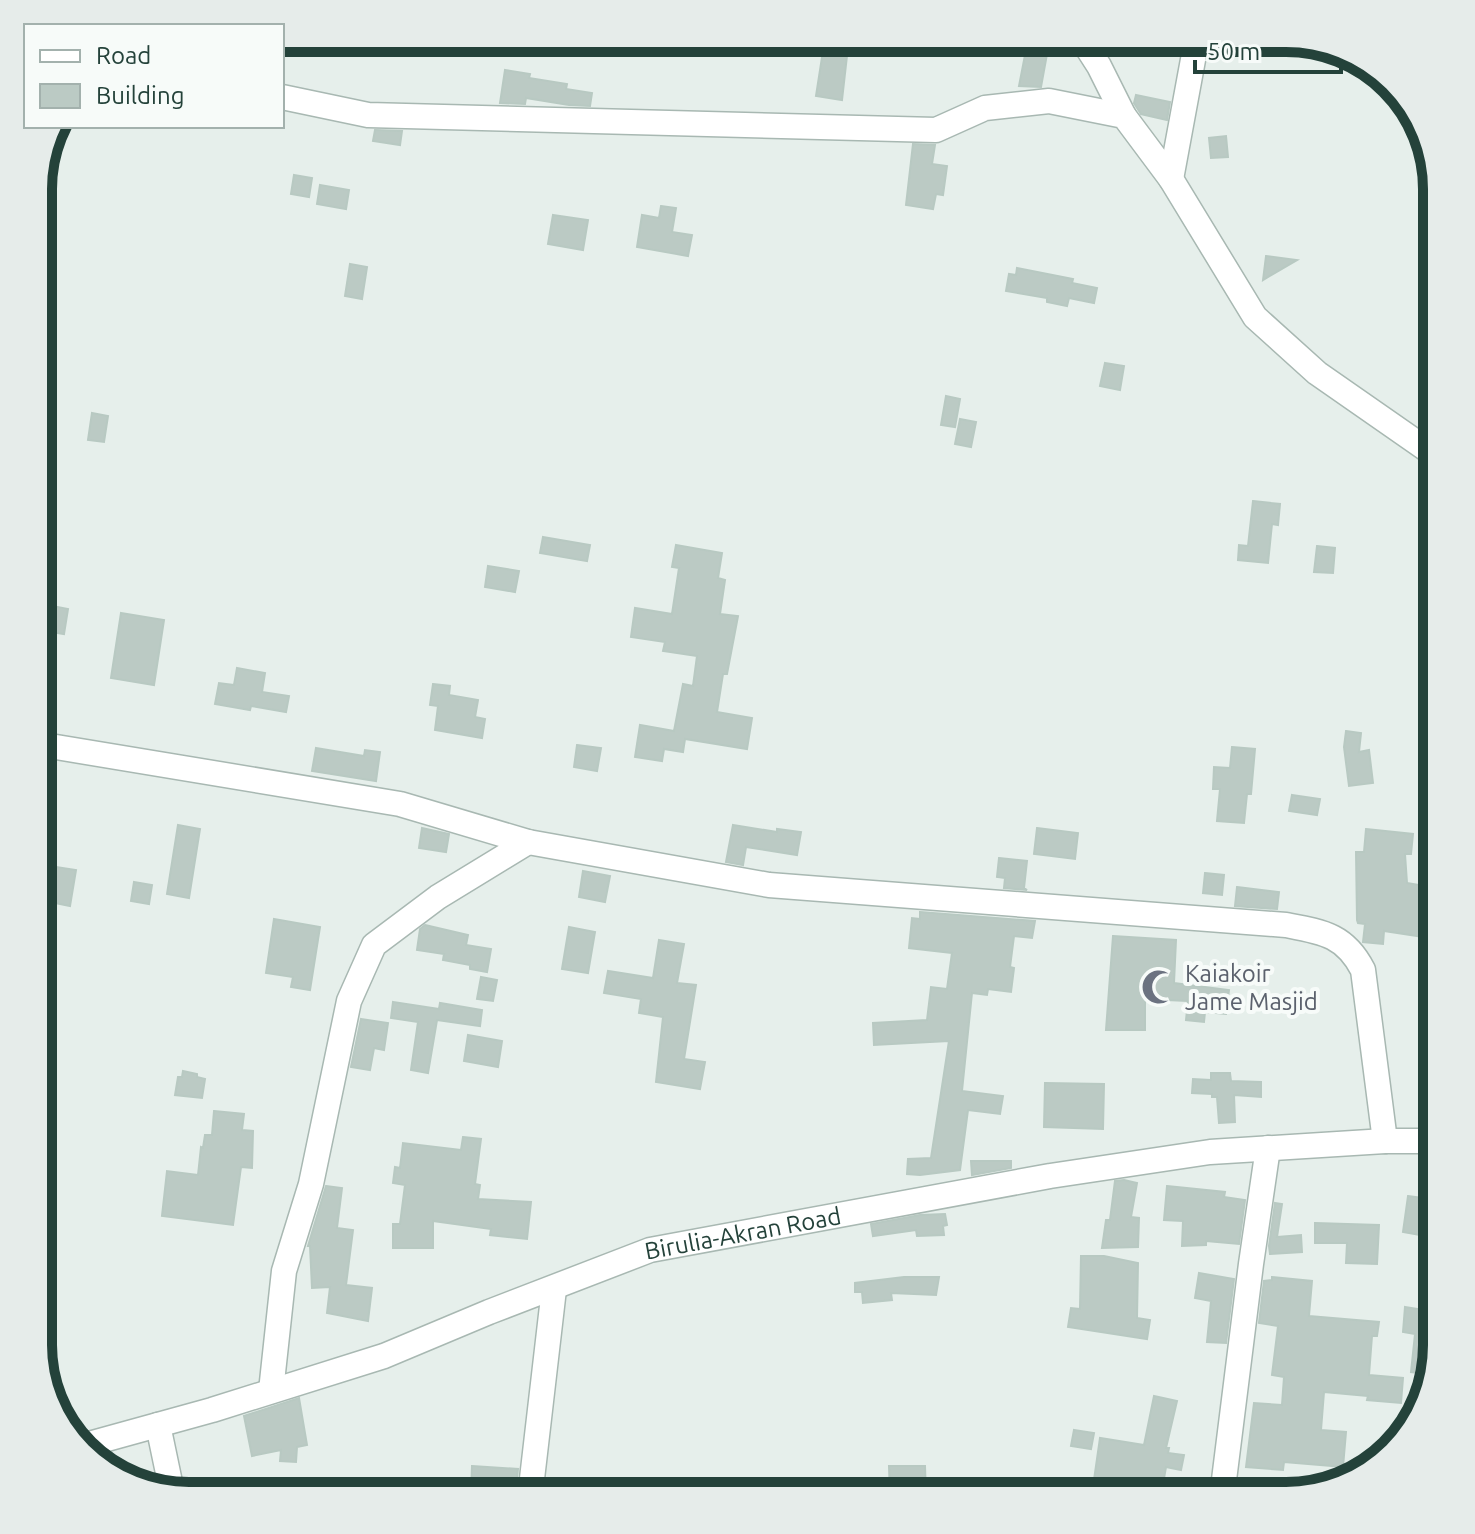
<svg xmlns="http://www.w3.org/2000/svg" width="1475" height="1534" viewBox="0 0 1475 1534" font-family="Ubuntu,sans-serif">
  <style>
    .building { fill: #bbcac4; stroke: #b8c9c2; stroke-width: 2 }
    .lines { fill: none; stroke-linecap: round; stroke-linejoin: round }
    .minor-casing { stroke: #a8b8b2; stroke-width: 27 }
    .minor { stroke: #fff; stroke-width: 24 }
    .labels { text-anchor: middle; dominant-baseline: central; stroke-width: 8; stroke-linejoin: round; paint-order: stroke }
    .worship-label { font-size: 24px; fill: #5b616d; stroke: #f7fbf9; text-anchor: start }
    .street-label { font-size: 24px; fill: #24423a; stroke: #f7fbf9 }
    .rim { fill: none; stroke: #24423a; stroke-width: 10 }
  </style>
  <rect width="100%" height="100%" fill="#e6efeb"/>
  <path class="building" d="M825 38H849L842 100 816 96Z
    M1026 50 1047 54 1041 87 1019 86Z
    M505 70 530 74 529 78 567 84 566 89 592 93 590 106 569 105 526 98 525 104 500 103Z
    M1136 95 1170 102 1167 120 1141 114 1134 103Z
    M375 130 402 131 400 145 373 141Z
    M1226 136 1228 157 1211 158 1209 138Z
    M913 144 935 145 932 164 947 166 943 195 936 194 933 209 906 205Z
    M294 175 312 178 309 197 291 194Z
    M320 185 349 190 346 209 317 204Z
    M661 206 676 208 672 232 692 235 688 256 637 247 642 215 659 218Z
    M553 215 588 220 583 250 548 244Z
    M1266 256 1297 260 1263 280Z
    M350 264 367 267 362 299 345 296Z
    M1017 268 1073 279 1072 283 1097 288 1094 303 1069 298 1067 306 1047 302V298L1006 291 1009 274 1016 275Z
    M1105 363 1124 366 1120 390 1100 386Z
    M946 396 960 399 955 427 941 425Z
    M92 413 108 416 104 442 88 440Z
    M960 419 976 422 971 447 955 444Z
    M1253 501 1280 504 1278 525 1272 524 1268 563 1238 560 1239 545 1248 546Z
    M543 537 590 545 587 561 540 553Z
    M676 545 722 553 718 578 725 580 720 614 738 616 727 674H723L717 712 752 718 747 749 685 739 683 752 664 749 662 761 635 757 640 725 674 731 683 684 693 686 697 656 663 651 665 642 631 637 635 608 672 614 679 568 672 567Z
    M1317 546 1335 548 1333 573 1314 572Z
    M488 566 519 571 515 592 485 587Z
    M42 604 68 609 64 634 38 630Z
    M121 613 164 620 154 685 111 678Z
    M237 668 265 673 262 692 289 696 286 712 251 706 250 710 215 704 219 683 234 685Z
    M433 684 450 686 449 695 478 700 475 717 485 719 482 738 435 730 438 706 430 705Z
    M1346 731 1361 733 1359 752 1369 750 1373 783 1349 786 1344 747Z
    M577 745 601 748 597 771 574 767Z
    M1232 747 1255 749 1251 794H1247L1244 823 1217 821 1220 789H1213L1214 767 1230 768Z
    M316 748 364 756 365 750 380 752 376 781 312 771Z
    M1292 795 1320 799 1317 815 1289 811Z
    M178 825 200 829 189 898 167 894Z
    M733 825 777 832V829L801 832 797 855 746 847 743 865 726 862Z
    M422 828 449 834 446 852 419 848Z
    M1037 828 1078 833 1075 859 1034 854Z
    M1366 829 1413 834 1411 854H1405L1407 883 1437 888V939L1384 931 1383 944 1363 942 1365 924 1358 923 1357 920 1356 852H1364Z
    M999 858 1027 861 1024 888 1027 890 1004 888 1005 878 997 877Z
    M56 867 76 870 70 906 50 902Z
    M583 871 610 876 605 902 579 897Z
    M1205 873 1224 875 1222 895 1203 893Z
    M134 882 152 885 149 904 131 901Z
    M1237 887 1279 892 1277 909 1235 906Z
    M920 912 1035 921 1032 938 1014 936 1010 967 1014 968 1011 992 988 989 987 995 972 993 962 1091 1003 1096 1000 1114 968 1110 960 1170 920 1175 907 1174 908 1159 931 1158 949 1041 874 1045 873 1023 927 1020 931 987 947 989 952 953 909 948 912 918 920 919Z
    M274 919 320 927 310 990 291 987 293 977 266 973Z
    M425 925 468 935 466 945 491 949 487 972 470 969V965L443 960 444 954 417 950 420 929Z
    M569 927 595 932 588 973 562 969Z
    M1113 936 1176 940 1174 983 1229 990 1226 1014 1205 1012 1204 1022 1186 1020 1188 1001 1145 999V1030H1106Z
    M659 940 684 944 677 983 696 985 684 1059 705 1062 700 1089 656 1082 663 1017 639 1013 641 999 604 993 608 971 653 978Z
    M481 977 497 980 493 1001 477 999Z
    M393 1002 439 1009 440 1003 482 1010 480 1026 437 1020 428 1073 411 1070 418 1022 391 1018Z
    M361 1019 388 1023 384 1050 374 1048 370 1070 351 1067Z
    M468 1035 502 1041 498 1067 464 1061Z
    M183 1071 197 1074V1077L205 1079 202 1098 175 1095 178 1077H182Z
    M1211 1073H1230L1231 1081 1261 1082V1097L1234 1095 1235 1122 1219 1123 1217 1097H1212V1094L1192 1093 1193 1079 1211 1080Z
    M1045 1083 1104 1084 1103 1129 1044 1127Z
    M214 1111 244 1114 242 1130 253 1131 252 1168 241 1167 233 1225 162 1216 167 1171 198 1175 201 1147 203 1148 205 1135H212Z
    M463 1137 481 1139 475 1184 480 1185 478 1199 531 1202 527 1239 490 1235 491 1229 433 1221V1248H393V1224H400L405 1185 393 1183 395 1167 400 1168 403 1143 461 1150Z
    M971 1161H1011V1168L972 1175Z
    M1124 1180 1137 1183 1131 1217 1139 1218 1138 1247 1102 1248 1106 1220H1110L1115 1181Z
    M326 1186 342 1188 337 1228 353 1230 346 1285 372 1288 368 1321 327 1313 330 1287 312 1288 310 1246H308Z
    M1167 1186 1225 1192 1224 1197 1245 1200 1239 1244 1206 1241V1245L1182 1246 1183 1221 1164 1220Z
    M1408 1196 1431 1199 1430 1206 1437 1207V1231L1427 1229 1426 1236 1403 1232Z
    M1275 1203 1282 1204 1277 1237 1301 1235 1302 1252 1270 1254 1269 1246Z
    M945 1214 947 1225 943 1226 944 1235 917 1236 916 1230 873 1236 871 1224 920 1215Z
    M1315 1223 1379 1225 1377 1264 1346 1263 1347 1243H1315Z
    M1081 1256H1104L1138 1263 1137 1318 1150 1320 1147 1339 1068 1327 1071 1308 1080 1309Z
    M1199 1273 1234 1279 1226 1343 1207 1342 1211 1301 1195 1298Z
    M904 1277H939L936 1295 891 1293 892 1300 863 1303 862 1292H855V1283Z
    M1272 1277 1312 1281 1309 1316 1379 1322 1377 1336H1372L1369 1375 1403 1378 1401 1403 1367 1400 1368 1396 1324 1392 1321 1430 1346 1432 1343 1467 1284 1462 1283 1470 1246 1467 1254 1403 1282 1405 1284 1377 1272 1375 1278 1326 1259 1323 1264 1281 1272 1280Z
    M1405 1307 1437 1312 1428 1374 1411 1372 1415 1334 1403 1332Z
    M1154 1396 1177 1401 1166 1448H1169L1168 1453 1184 1455 1181 1470 1166 1467 1163 1484 1157 1483 1154 1496H1133L1134 1485 1094 1480 1100 1438 1144 1445Z
    M299 1398 307 1445 297 1447 296 1462 280 1461 281 1450 252 1456 244 1416Z
    M1074 1430 1094 1433 1091 1449 1071 1446Z
    M472 1466 518 1469 515 1496H471Z
    M889 1466H925L926 1496H890Z"/>
  <g class="lines">
    <g class="minor-casing">
      <g id="minor">
        <path d="M1081 38 1099 66 1124 116"/>
        <path d="M282 97 368 115 936 130 985 108 1049 101 1124 116 1171 179 1255 317 1317 373 1429 451 1437 470"/>
        <path d="M1171 179 1197 38"/>
        <path d="M38 744 400 804 528 842 769 885 1286 925C1323 932 1345 935 1363 970L1385 1141"/>
        <path d="M271 1391 284 1271 311 1184 349 1001 374 945 438 897 528 842"/>
        <path d="M158 1425 172 1492"/>
        <path id="s1" d="M78 1447 212 1410 384 1356 489 1312 650 1250 1050 1176 1210 1152 1385 1141H1437"/>
        <path d="M530 1496 554 1289"/>
        <path d="M1222 1496 1251 1264 1268 1148"/>
      </g>
    </g>
    <use href="#minor" class="minor"/>
  </g>
  <defs>
    <g id="mosque-bare" transform="scale(2.76)"><path d="M3.5-4.9A6 6 0 1 0 3.5 4.9A5 5 0 1 1 3.5-4.9Z" fill="#6b7280" stroke="#f7fbf9" stroke-width="2.5" paint-order="stroke"/></g>
  </defs>
  <g fill-rule="evenodd">
    <use href="#mosque-bare" x="1159" y="987"/>
  </g>
  <g class="labels">
    <g class="worship-label">
      <text x="1185" y="973">Kaiakoir<tspan x="1185" dy="28">Jame Masjid</tspan></text>
    </g>
    <g class="street-label">
      <text stroke="none"><textPath href="#s1" startOffset="700">Birulia-Akran Road</textPath></text>
    </g>
  </g>
  <path d="M0 0H1475V1534H0ZM189 52H1286A137 137 0 0 1 1423 189V1345A137 137 0 0 1 1286 1482H189A137 137 0 0 1 52 1345V189A137 137 0 0 1 189 52Z" fill="#e6ecea" fill-rule="evenodd"/>
  <path class="rim" d="M189 52H1286A137 137 0 0 1 1423 189V1345A137 137 0 0 1 1286 1482H189A137 137 0 0 1 52 1345V189A137 137 0 0 1 189 52Z"/>
  <rect x="24" y="24" width="260" height="104" fill="#f7fbf9" stroke="#a3b1ad" stroke-width="2"/>
  <rect x="40" y="50" width="40" height="12" fill="#ffffff" stroke="#a3b1ad" stroke-width="2"/>
  <text x="96" y="64" font-size="24" fill="#24423a">Road</text>
  <rect x="40" y="84" width="40" height="24" fill="#bbcac4" stroke="#a3b1ad" stroke-width="2"/>
  <text x="96" y="104" font-size="24" fill="#24423a">Building</text>
  <path d="M1195 60v12h146v-12" fill="none" stroke="#24423a" stroke-width="4"/>
  <text x="1207" y="60" font-size="24" fill="#24423a" stroke="#f7fbf9" stroke-width="6" paint-order="stroke">50 m</text>
</svg>
